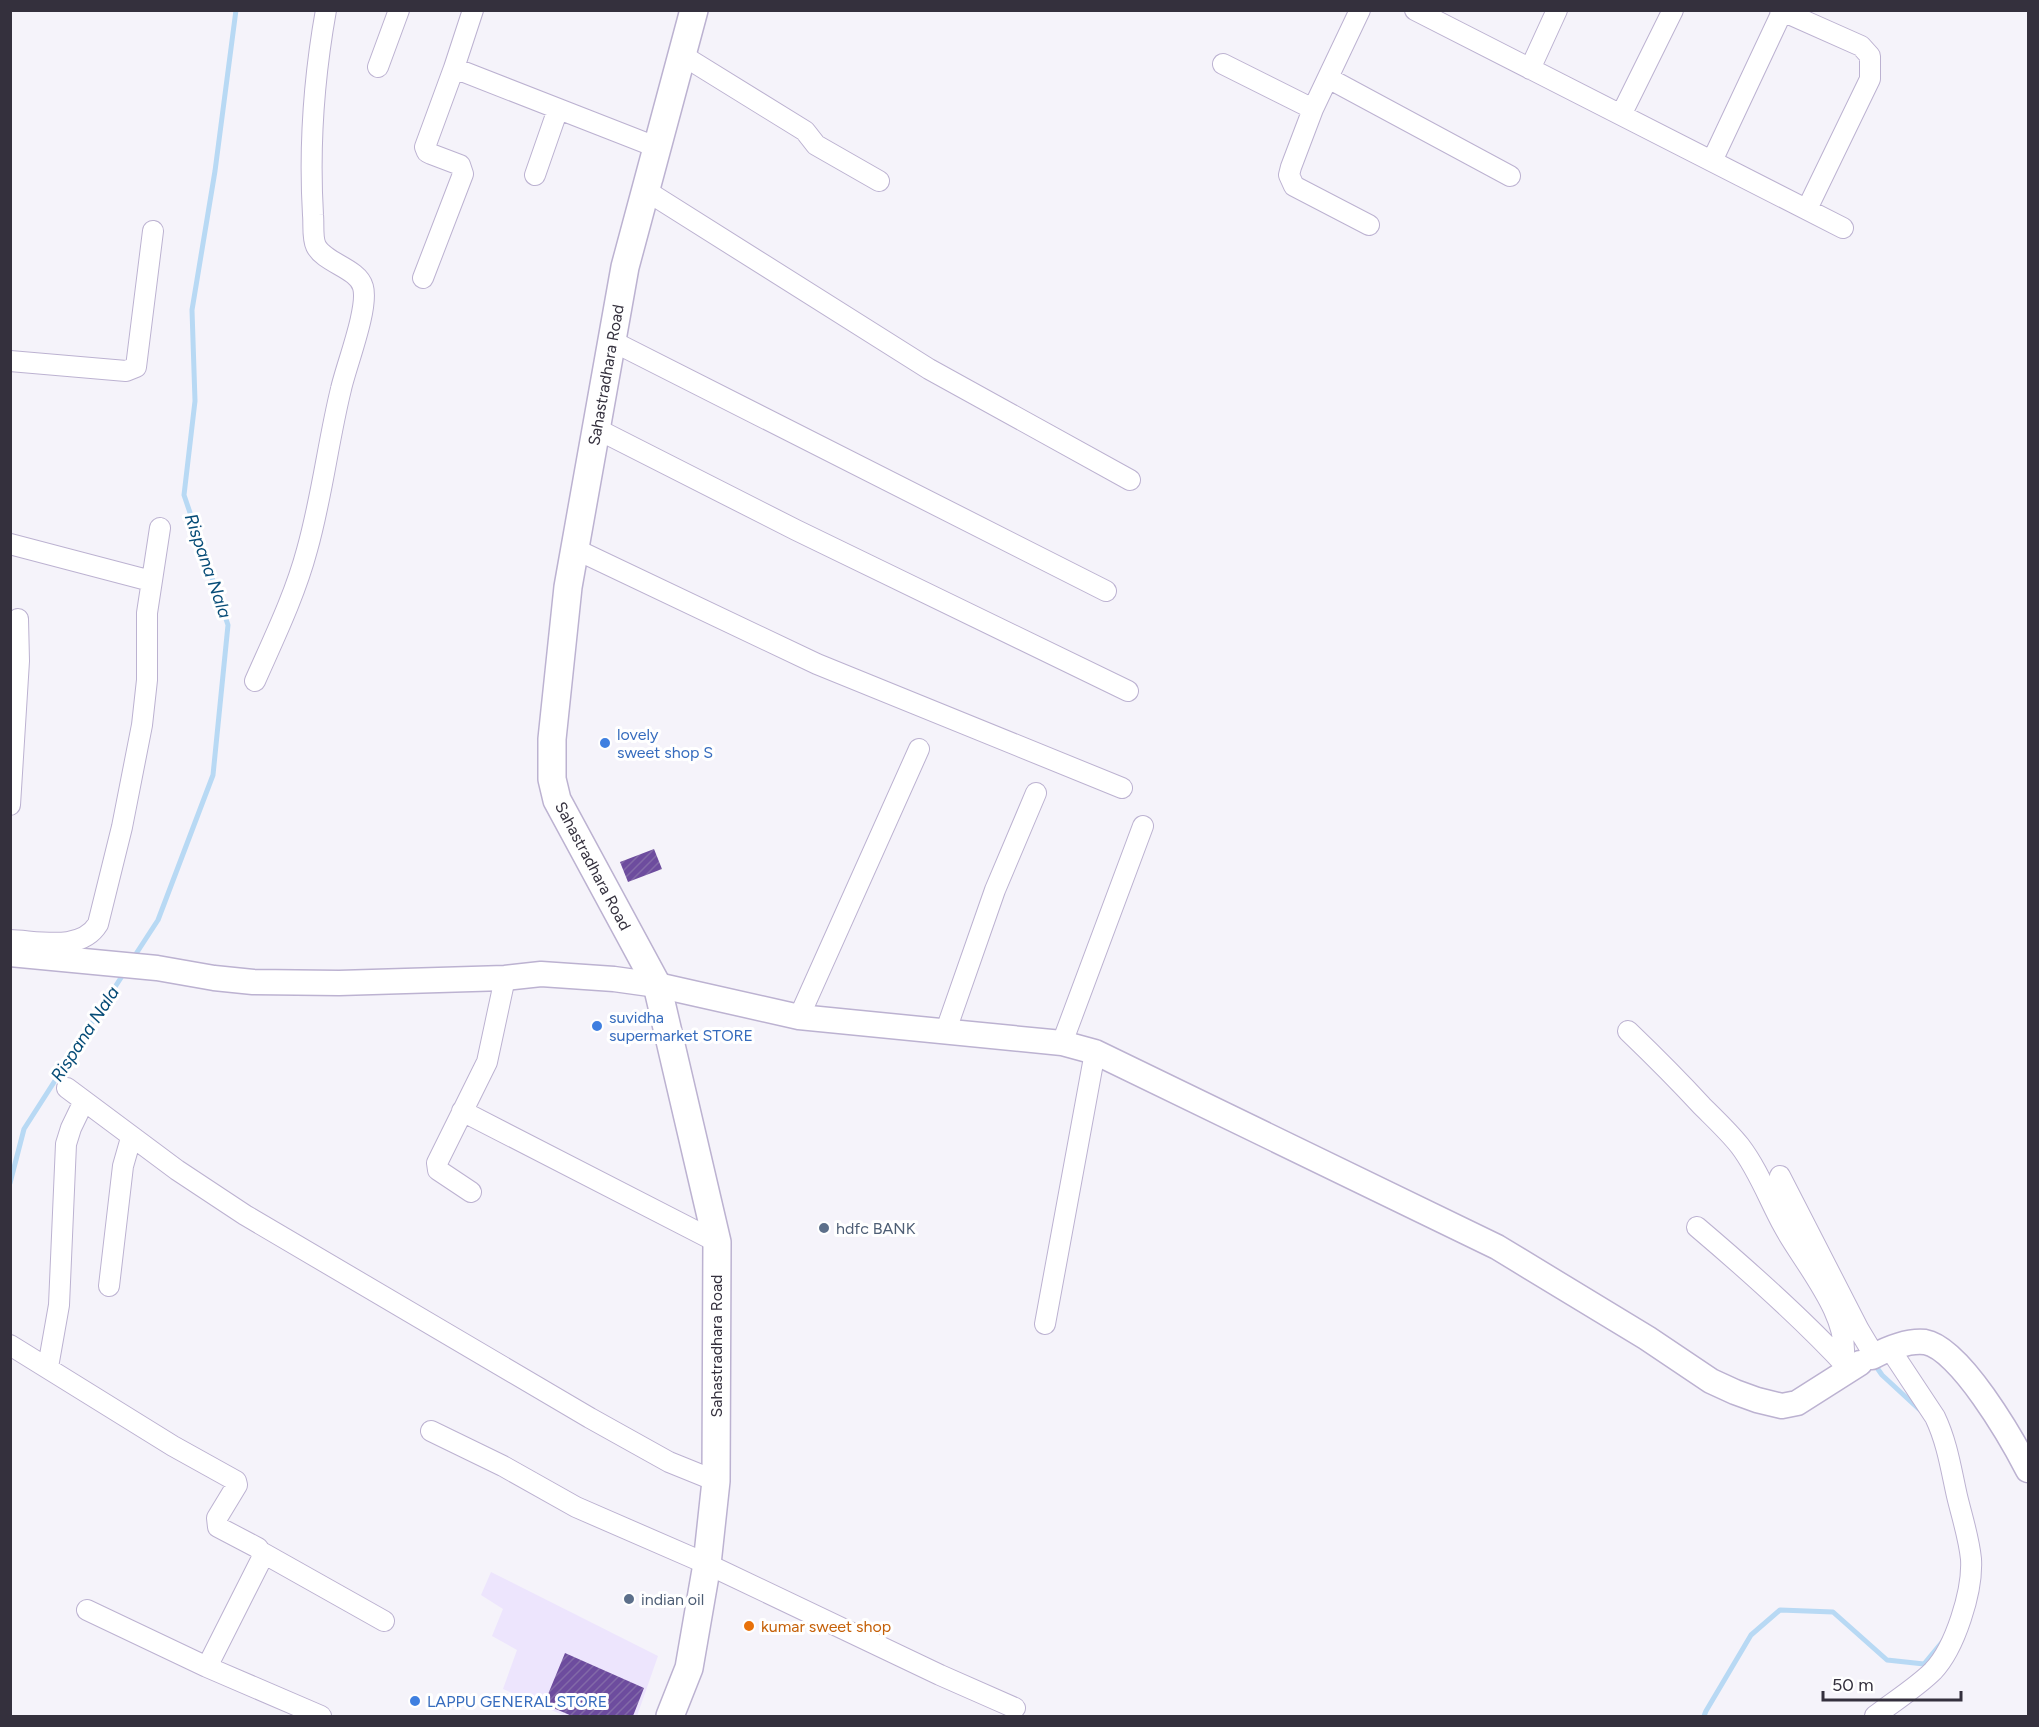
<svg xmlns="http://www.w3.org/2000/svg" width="2039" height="1727" viewBox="0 0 2039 1727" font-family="Figtree,sans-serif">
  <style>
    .built { fill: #ede5fd }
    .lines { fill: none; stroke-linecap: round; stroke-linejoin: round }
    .stream { stroke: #b8d9f4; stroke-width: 5 }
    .building { fill: url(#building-hatch) }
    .minor-casing { stroke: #bcb2d1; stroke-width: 22 }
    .tertiary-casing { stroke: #bcb2d1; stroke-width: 27 }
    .secondary-casing { stroke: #bcb2d1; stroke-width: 30 }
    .minor { stroke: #fff; stroke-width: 20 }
    .tertiary { stroke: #fff; stroke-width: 24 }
    .secondary { stroke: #fff; stroke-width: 27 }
    .shop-dot { fill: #3f7fe0; stroke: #fff; stroke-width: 2 }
    .service-dot { fill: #5c6f8a; stroke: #fff; stroke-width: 2 }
    .food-dot { fill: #e8710a; stroke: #fff; stroke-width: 2 }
    .labels { text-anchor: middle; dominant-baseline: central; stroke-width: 6; stroke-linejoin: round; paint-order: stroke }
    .street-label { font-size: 16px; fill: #34303d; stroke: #fff }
    .shop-label { font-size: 16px; fill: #366cbe; stroke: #fff; text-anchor: start }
    .service-label { font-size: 16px; fill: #4e5e75; stroke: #fff; text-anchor: start }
    .food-label { font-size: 16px; fill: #c56008; stroke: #fff; text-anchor: start }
    .water-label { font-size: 18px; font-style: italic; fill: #064c77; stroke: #fff }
  </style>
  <defs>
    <pattern id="building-hatch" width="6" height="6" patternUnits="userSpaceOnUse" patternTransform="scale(1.5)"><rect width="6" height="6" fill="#6d4c9e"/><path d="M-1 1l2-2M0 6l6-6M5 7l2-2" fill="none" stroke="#8269a8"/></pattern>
  </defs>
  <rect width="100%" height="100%" fill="#f5f3fa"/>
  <path class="built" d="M491 1572 658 1656 637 1716H565L503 1689 517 1650 492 1636 503 1609 481 1595Z"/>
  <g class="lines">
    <path class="stream" d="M132 960 158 920 213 775 228 625 184 495 195 401 192 310 215 171 236 10
      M10 1183 24 1129 124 973
      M1873 1362 1882 1375 1921 1411
      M1704 1716 1706 1711 1751 1635 1780 1610 1833 1612 1887 1660 1924 1664 1943 1641"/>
  </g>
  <path class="building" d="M654 849 662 869 628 882 620 862Z
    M565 1653 644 1688 633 1716H572L544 1704Z"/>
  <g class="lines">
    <g class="minor-casing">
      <path id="minor" d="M473 10 454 68 656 147
        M1360 10 1313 109 1291 167 1289 175 1294 186 1369 225
        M1415 10 1843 228
        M1780 10 1861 46 1870 56V79L1807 209
        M682 55 805 131 816 145 879 181
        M1223 64 1313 109
        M378 67 399 10
        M1530 69 1557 10
        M1328 78 1510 176
        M1621 115 1673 10
        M1712 161 1782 12
        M535 175 558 109
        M645 190 929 369 1130 480
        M423 278 463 174 460 165 431 154 427 152 425 147 454 68
        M612 341 1106 591
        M10 361 126 371 136 367 153 231
        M597 429 796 530 1128 691
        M10 544 151 581
        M575 549 817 664 1122 788
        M255 681C274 638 295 595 307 550 322 497 328 442 341 389 346 366 369 308 363 287 358 268 324 263 316 246 312 238 314 224 313 215 309 147 314 77 326 10
        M10 805 19 661 18 619
        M10 940C39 941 81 952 98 924L122 827 142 725 147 680V613L160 528
        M799 1017 919 749
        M1628 1031C1653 1055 1678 1080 1702 1106 1715 1119 1729 1132 1740 1146 1759 1171 1769 1200 1784 1227 1804 1264 1852 1317 1843 1362
        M945 1033 995 890 1036 793
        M1062 1043 1143 826
        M67 1088 177 1170 245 1215 590 1418 669 1462 716 1481
        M462 1111 717 1242
        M1780 1176 1859 1330 1874 1355
        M471 1192 438 1170 437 1163 487 1062 505 978
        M1697 1227C1750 1272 1801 1317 1848 1368
        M109 1286 123 1166 131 1138
        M1045 1324 1095 1052
        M10 1345 173 1446 236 1481 237 1485 217 1518 218 1527 258 1548 263 1556 207 1667
        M48 1367 59 1305 66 1144 71 1128 84 1101
        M431 1431 503 1466 576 1507 707 1564 940 1675 1015 1708
        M263 1553 384 1621
        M87 1610 207 1667 321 1716
        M1875 1716C1893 1702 1917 1687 1933 1671 1955 1648 1973 1591 1971 1559 1969 1538 1962 1517 1957 1496 1951 1469 1947 1442 1935 1417L1890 1349"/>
    </g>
    <g class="tertiary-casing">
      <path id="tertiary" d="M10 954 157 968 214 978 253 982 339 983 505 978 541 974 614 979 657 985 799 1017 1062 1043 1095 1052 1497 1247 1647 1338 1711 1381 1735 1392 1757 1400 1782 1406 1797 1403 1860 1363
        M1872 1357C1887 1349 1907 1340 1925 1342 1960 1348 2012 1439 2028 1470"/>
    </g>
    <g class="secondary-casing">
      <path id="secondary" d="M670 1716 689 1668 707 1564 716 1481 717 1242 657 985 557 800 552 779V739L568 587 625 267 694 10"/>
    </g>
    <use href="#minor" class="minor"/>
    <use href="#tertiary" class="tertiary"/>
    <use href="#secondary" class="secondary"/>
  </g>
  <g class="shop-dot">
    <circle cx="605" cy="743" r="6"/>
    <circle cx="597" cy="1026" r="6"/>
    <circle cx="415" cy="1701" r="6"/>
  </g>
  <g class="service-dot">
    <circle cx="824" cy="1228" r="6"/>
    <circle cx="629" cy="1599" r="6"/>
  </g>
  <circle class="food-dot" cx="749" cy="1626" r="6"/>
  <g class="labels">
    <g class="street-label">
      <text transform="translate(606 375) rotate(-80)">Sahastradhara Road</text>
      <text transform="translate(593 866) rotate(62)">Sahastradhara Road</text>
      <text transform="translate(716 1346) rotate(-90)">Sahastradhara Road</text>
    </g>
    <g class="shop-label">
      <text x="617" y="734">lovely<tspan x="617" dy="18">sweet shop S</tspan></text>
      <text x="609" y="1017">suvidha<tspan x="609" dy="18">supermarket STORE</tspan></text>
      <text x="427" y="1701">LAPPU GENERAL STORE</text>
    </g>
    <g class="service-label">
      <text x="836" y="1228">hdfc BANK</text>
      <text x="641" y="1599">indian oil</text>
    </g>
    <g class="food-label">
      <text x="761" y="1626">kumar sweet shop</text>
    </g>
    <g class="water-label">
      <text transform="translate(208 566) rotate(71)">Rispana Nala</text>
      <text transform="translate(85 1034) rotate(-57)">Rispana Nala</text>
    </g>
  </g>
  <rect width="2039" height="1727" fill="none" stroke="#34303d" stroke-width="24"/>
  <path d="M1823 1691v9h138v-9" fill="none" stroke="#34303d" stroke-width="3"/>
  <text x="1832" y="1691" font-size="18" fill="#34303d" stroke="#ffffff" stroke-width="4.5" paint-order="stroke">50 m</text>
</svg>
